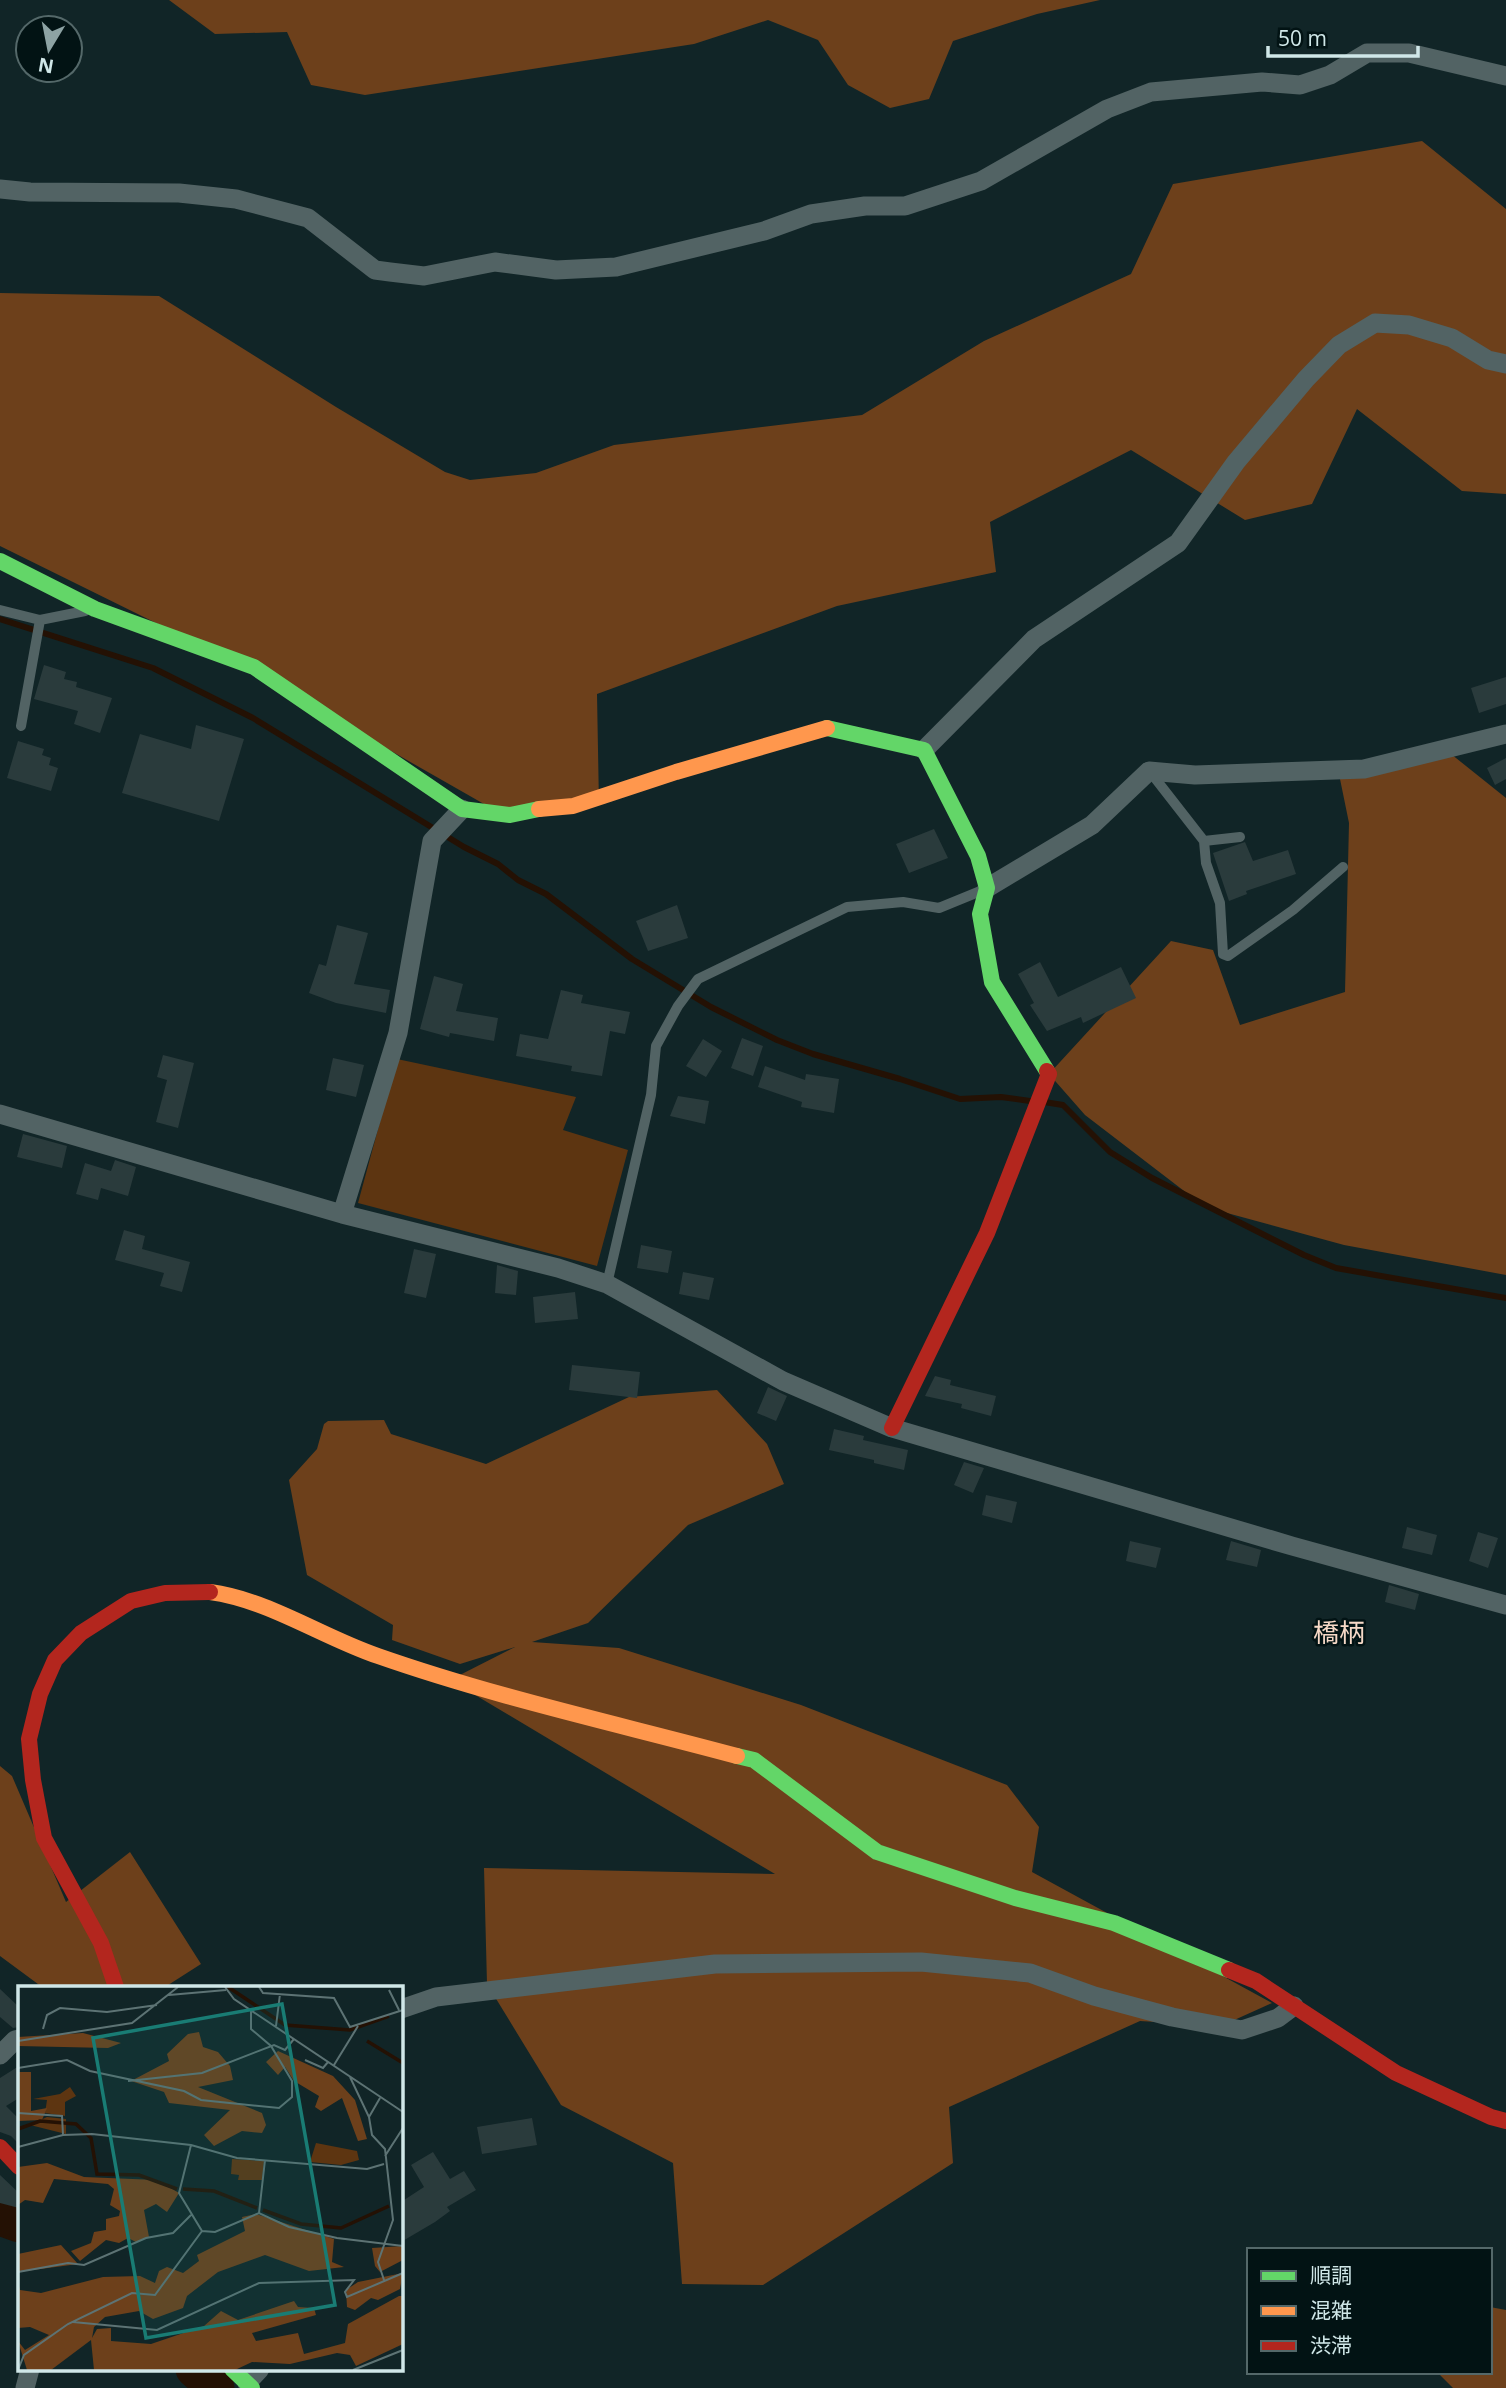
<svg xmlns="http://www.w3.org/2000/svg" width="1506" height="2388" viewBox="0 0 1506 2388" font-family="'Open Sans','Noto Sans JP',sans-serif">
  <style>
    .green { fill: #5d3511 }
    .forest { fill: #6d401b }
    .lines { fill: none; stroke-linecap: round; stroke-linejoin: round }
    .stream { stroke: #241104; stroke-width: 6 }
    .river { stroke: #241104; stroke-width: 37 }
    .building { fill: #2a3b3c }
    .lane { stroke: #526364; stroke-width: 10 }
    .street { stroke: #526364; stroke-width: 19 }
    .fast { stroke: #63d668; stroke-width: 16 }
    .slow { stroke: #ff974d; stroke-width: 16 }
    .jam { stroke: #b3261e; stroke-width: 16 }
    .labels { text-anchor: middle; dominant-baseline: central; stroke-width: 5; stroke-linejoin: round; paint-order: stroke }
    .neighbourhood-label { font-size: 26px; fill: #f6d9c7; stroke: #021314 }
    .inset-river { fill: none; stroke: #241104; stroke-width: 3.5 }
    .inset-road { fill: none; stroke: #5d7374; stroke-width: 2 }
    .view { fill: #197c74; fill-opacity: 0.15; stroke: #197c74; stroke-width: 3.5 }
    .inset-edge { fill: none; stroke: #d0e7e8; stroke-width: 3.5 }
  </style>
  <rect width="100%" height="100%" fill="#112527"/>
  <path class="green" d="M397 1059 576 1097 563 1130 628 1150 597 1266 358 1203Z"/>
  <path class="forest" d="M169 0H1100L1037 14 953 41 929 99 890 108 848 85 818 40 768 20 694 44 365 95 311 85 287 32 215 34Z
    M1422 141 1506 209V494L1462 491 1357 409 1312 504 1245 520 1131 450 990 522 996 572 837 606 597 694 599 805 491 808 235 662 0 546V293L159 296 336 407 445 472 470 480 536 473 614 445 862 415 984 341 1131 274 1173 184Z
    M1451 754 1506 798V1275L1344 1245 1205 1207 1085 1115 1049 1074 1171 941 1213 950 1240 1025 1345 992 1349 823 1340 779Z
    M717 1390 767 1444 784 1484 688 1525 588 1623 532 1642 619 1648 801 1705 1007 1785 1039 1827 1032 1872 1272 2003 1221 2026 1140 2021 949 2107 953 2163 763 2285 682 2284 673 2163 561 2105 487 1984 484 1868 775 1874 450 1680 515 1647 460 1664 392 1640 393 1625 307 1575 289 1480 317 1449 324 1424 328 1421 384 1420 391 1434 486 1464 629 1397Z
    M0 1766 12 1776 66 1902 130 1852 201 1964 165 1987H42L0 1956Z
    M1490 2307 1506 2310V2388H1453L1437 2372H1490Z"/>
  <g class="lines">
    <path class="stream" d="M0 619 153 668 253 718 464 847 498 864 518 880 546 894 632 959 711 1007 777 1040 813 1054 900 1079 960 1099 1001 1097 1030 1101
      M1044 1102 1063 1105 1110 1152 1152 1178 1304 1255 1336 1268 1506 1298"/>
    <path class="river" d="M0 2217 19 2224
      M194 2369 216 2388"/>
  </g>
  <path class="building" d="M44 665 66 672 64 679 77 682 76 687 112 698 100 733 74 724 78 711 34 699Z
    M1506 677V704L1479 713 1471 688Z
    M196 725 244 739 219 821 122 793 140 734 191 749Z
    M18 741 44 749 42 755 51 758 49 765 58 768 51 791 7 778Z
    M1506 758V779L1495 785 1487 768Z
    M934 829 948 858 909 873 896 844Z
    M1245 842 1253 861 1288 850 1296 874 1246 891 1247 894 1229 901 1213 853Z
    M677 905 688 938 648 951 636 921Z
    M337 925 368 933 354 984 390 990 386 1013 336 1003 309 993 319 964 326 966Z
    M1040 962 1058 997 1121 967 1136 998 1083 1023 1081 1017 1047 1031 1030 1005 1034 1003 1018 974Z
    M434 976 463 984 456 1011 498 1018 494 1041 450 1033 449 1037 420 1029Z
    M561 990 583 995 581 1003 630 1012 625 1034 610 1031 602 1076 571 1071 572 1066 516 1056 520 1034 548 1039Z
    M742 1038 763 1046 753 1076 731 1068Z
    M703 1039 722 1051 706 1077 686 1066Z
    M163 1055 194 1063 178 1128 156 1122 167 1080 157 1077Z
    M333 1058 364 1065 356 1097 326 1090Z
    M765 1066 805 1080 806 1074 839 1079 834 1113 801 1107 802 1102 758 1087Z
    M678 1096 709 1101 705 1124 670 1116Z
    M23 1134 67 1146 62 1168 17 1157Z
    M115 1160 136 1167 128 1196 101 1188 98 1200 76 1194 85 1163 111 1171Z
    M124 1230 145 1236 142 1249 190 1262 182 1292 160 1286 164 1273 115 1260Z
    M641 1245 672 1251 668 1273 637 1268Z
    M414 1249 436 1254 426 1298 404 1293Z
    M497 1265 518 1271 516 1295 495 1293Z
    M683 1272 714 1278 709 1300 679 1294Z
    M575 1292 578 1319 535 1323 533 1297Z
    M572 1365 640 1372 637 1398 569 1390Z
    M935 1376 951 1380 950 1385 996 1396 991 1416 961 1408 962 1404 925 1396Z
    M768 1387 787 1396 776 1421 757 1413Z
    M834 1429 864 1436 863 1440 908 1450 904 1470 874 1463V1460L829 1450Z
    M964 1462 984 1468 973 1493 954 1485Z
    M986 1495 1017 1502 1012 1523 982 1515Z
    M1407 1527 1437 1535 1432 1555 1402 1548Z
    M1478 1532 1498 1538 1488 1568 1469 1561Z
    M1130 1541 1161 1548 1156 1568 1126 1561Z
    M1231 1541 1261 1550 1257 1567 1226 1560Z
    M1389 1585 1419 1594 1415 1610 1385 1602Z
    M0 1989 19 2007V2027L13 2028 0 2017Z
    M19 2066V2098L6 2106 19 2119V2144L11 2136 0 2132V2078Z
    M532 2118 537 2145 482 2154 477 2127Z
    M433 2152 450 2179 464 2171 476 2190 447 2207 450 2211 435 2222 401 2242V2202L424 2187 411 2165Z
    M0 2175 19 2193V2208L0 2203Z"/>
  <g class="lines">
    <path class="lane" d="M0 610 40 620 85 611
      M21 726 40 620
      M1151 773 1204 841 1206 863 1220 903 1223 954 1228 956 1293 910 1343 867
      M1204 841 1240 837
      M607 1284 651 1095 656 1046 678 1006 698 979 847 907 903 902 939 908 983 890"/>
    <path class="street" d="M0 189 30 192 179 193 236 199 308 218 375 270 390 272 424 276 495 262 556 270 616 267 764 231 811 214 865 206H905L981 181 1107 109 1151 92 1262 82 1300 85 1330 75 1367 53H1409L1506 76
      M924 750 1034 639 1178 543 1236 462 1306 379 1339 345 1375 323 1409 325 1452 338 1488 360 1506 364
      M987 888 1092 825 1149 771 1195 775 1364 769 1506 734
      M0 1114 342 1214 558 1268 607 1284 783 1381 892 1428 1292 1546 1506 1605
      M342 1214 398 1033 432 841 462 809
      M401 2009 436 1997 715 1964 921 1962 1030 1973 1094 1996 1172 2017 1242 2030 1278 2018 1294 2006
      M0 2055 15 2040 19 2039
      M247 2383 260 2369
      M25 2388 30 2369"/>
    <path class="fast" d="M0 561 95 609 254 667 462 809 510 815 539 809
      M827 728 924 750 978 856 987 888 980 914 992 982 1047 1071
      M737 1756 754 1760 877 1852 1015 1898 1114 1923 1229 1970
      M232 2369 252 2388"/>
    <path class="slow" d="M539 809 573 806 676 772 827 728
      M210 1592C269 1600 322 1637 378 1656 495 1697 618 1724 737 1756"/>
    <path class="jam" d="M892 1428 987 1233 1049 1074 1047 1071
      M1229 1970 1256 1981 1396 2073 1491 2117 1506 2121
      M116 1987 101 1943 44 1838 33 1780 29 1739 40 1694 55 1660 81 1633 131 1601 165 1593 210 1592
      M0 2147 19 2167"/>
  </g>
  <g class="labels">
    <g class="neighbourhood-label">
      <text x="1339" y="1632">橋柄</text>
    </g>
  </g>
  <g transform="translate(18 1986)">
    <rect width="385" height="385" fill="#112527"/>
    <path d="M52 101 58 110 47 116V130L27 127 29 114 15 113 42 108ZM29 131 48 133V148L12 139ZM298 157 339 165 341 174 323 179 292 176ZM214 173 246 175 244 194H220L221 189 213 188Z" fill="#5d3511"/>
    <path d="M181 46 185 61 200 66 212 80 215 94 180 101 244 127 248 139 244 147 224 145 196 160 186 149 212 124 151 117 146 106 113 95 151 75 149 68 170 48ZM65 47 103 57 90 62 0 60V51ZM260 65 315 90 337 114 349 153 340 155 324 112 303 125 297 121 301 110 276 95 267 81 260 89 248 76ZM0 86H13V125L29 122 24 134 0 135ZM29 177 66 191 139 194 161 207 149 226 138 218 126 224 131 251 118 256 110 252 101 257 88 254 62 275 53 265 73 257 76 246 88 244V233L101 230 102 225 92 219 96 203 90 198 36 193 25 217 7 214 0 219V181ZM238 228 316 253 314 276 326 281 291 285 247 269 200 286 169 310 165 322 135 333 121 325 87 331 76 341 74 352 79 343 93 342V355L133 358 186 340 203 325 220 334 276 315 280 321 296 322 298 329 234 347 238 355 280 347 286 368 327 357 330 338 381 310H385V358L338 380 332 369 319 367 272 378 234 376 217 384H76L73 354 33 384H9L0 355 7 364 31 349 12 341 0 342V296L2 304 23 307 85 291 122 290 137 297 141 285 149 281 165 287 181 275 179 269 227 245 224 231ZM43 259 60 278 0 286V268ZM385 260V274L362 286 357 280 354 262ZM385 287 382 303 360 314 353 312 337 324 329 321 328 304 340 296Z" fill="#6d401b"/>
    <path class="inset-river" d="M210 1 267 39 332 44 371 30M349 55 385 77M0 143 22 135 58 138 73 152 79 188 121 189 159 203M165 203 196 205 239 222M245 224 283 238 323 242 371 220"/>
    <path class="inset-road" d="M207 1 216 13 385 126M241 1 245 7 316 12 332 41 385 24M371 4 381 24M151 9 208 4M258 40 262 8M25 43 29 29 42 22 89 26 139 19M0 55 114 37 160 1M287 74 305 82 310 76M316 79 340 40M0 82 49 74 72 85 166 105 183 114 261 122 274 111V95L253 60 233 43V24M332 91 351 131 354 149 367 163 375 234 360 276 366 294M110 95 184 87 256 59 267 64 276 53M0 127 44 130 45 149M351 131 362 112M173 159 161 207 184 245 197 246 241 227 271 241 319 252 385 260M0 161 45 149 74 148 173 159 219 172 349 183 366 178M367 170 385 142M241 227 247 174M0 286 50 277 66 279 128 252 155 247 173 229M55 336 139 344 241 297 336 294 327 306 329 311 385 287M0 384 6 369 50 338 114 307 137 309 184 245M335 384 385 364"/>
    <path class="view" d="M264 18 317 319 128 352 75 52Z"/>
    <rect width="385" height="385" class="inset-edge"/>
  </g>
  <rect x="1247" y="2248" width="245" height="126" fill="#021314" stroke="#546869" stroke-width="2"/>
  <rect x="1261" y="2271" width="35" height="10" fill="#63d668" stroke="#546869" stroke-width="2"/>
  <text x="1310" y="2283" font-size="21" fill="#d0e7e8">順調</text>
  <rect x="1261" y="2306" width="35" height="10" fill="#ff974d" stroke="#546869" stroke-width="2"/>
  <text x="1310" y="2318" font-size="21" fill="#d0e7e8">混雑</text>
  <rect x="1261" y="2341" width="35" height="10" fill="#b3261e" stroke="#546869" stroke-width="2"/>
  <text x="1310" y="2353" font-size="21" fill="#d0e7e8">渋滞</text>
  <g transform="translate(49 49) rotate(190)"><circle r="33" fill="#021314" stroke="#546869" stroke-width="2"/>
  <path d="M0-5L12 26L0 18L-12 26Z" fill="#8da3a4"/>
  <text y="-10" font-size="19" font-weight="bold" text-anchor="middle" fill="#d0e7e8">N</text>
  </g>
  <path d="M1268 46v10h150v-10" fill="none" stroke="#d0e7e8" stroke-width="3.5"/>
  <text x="1278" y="46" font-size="21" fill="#d0e7e8" stroke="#021314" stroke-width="5" paint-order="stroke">50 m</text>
</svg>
